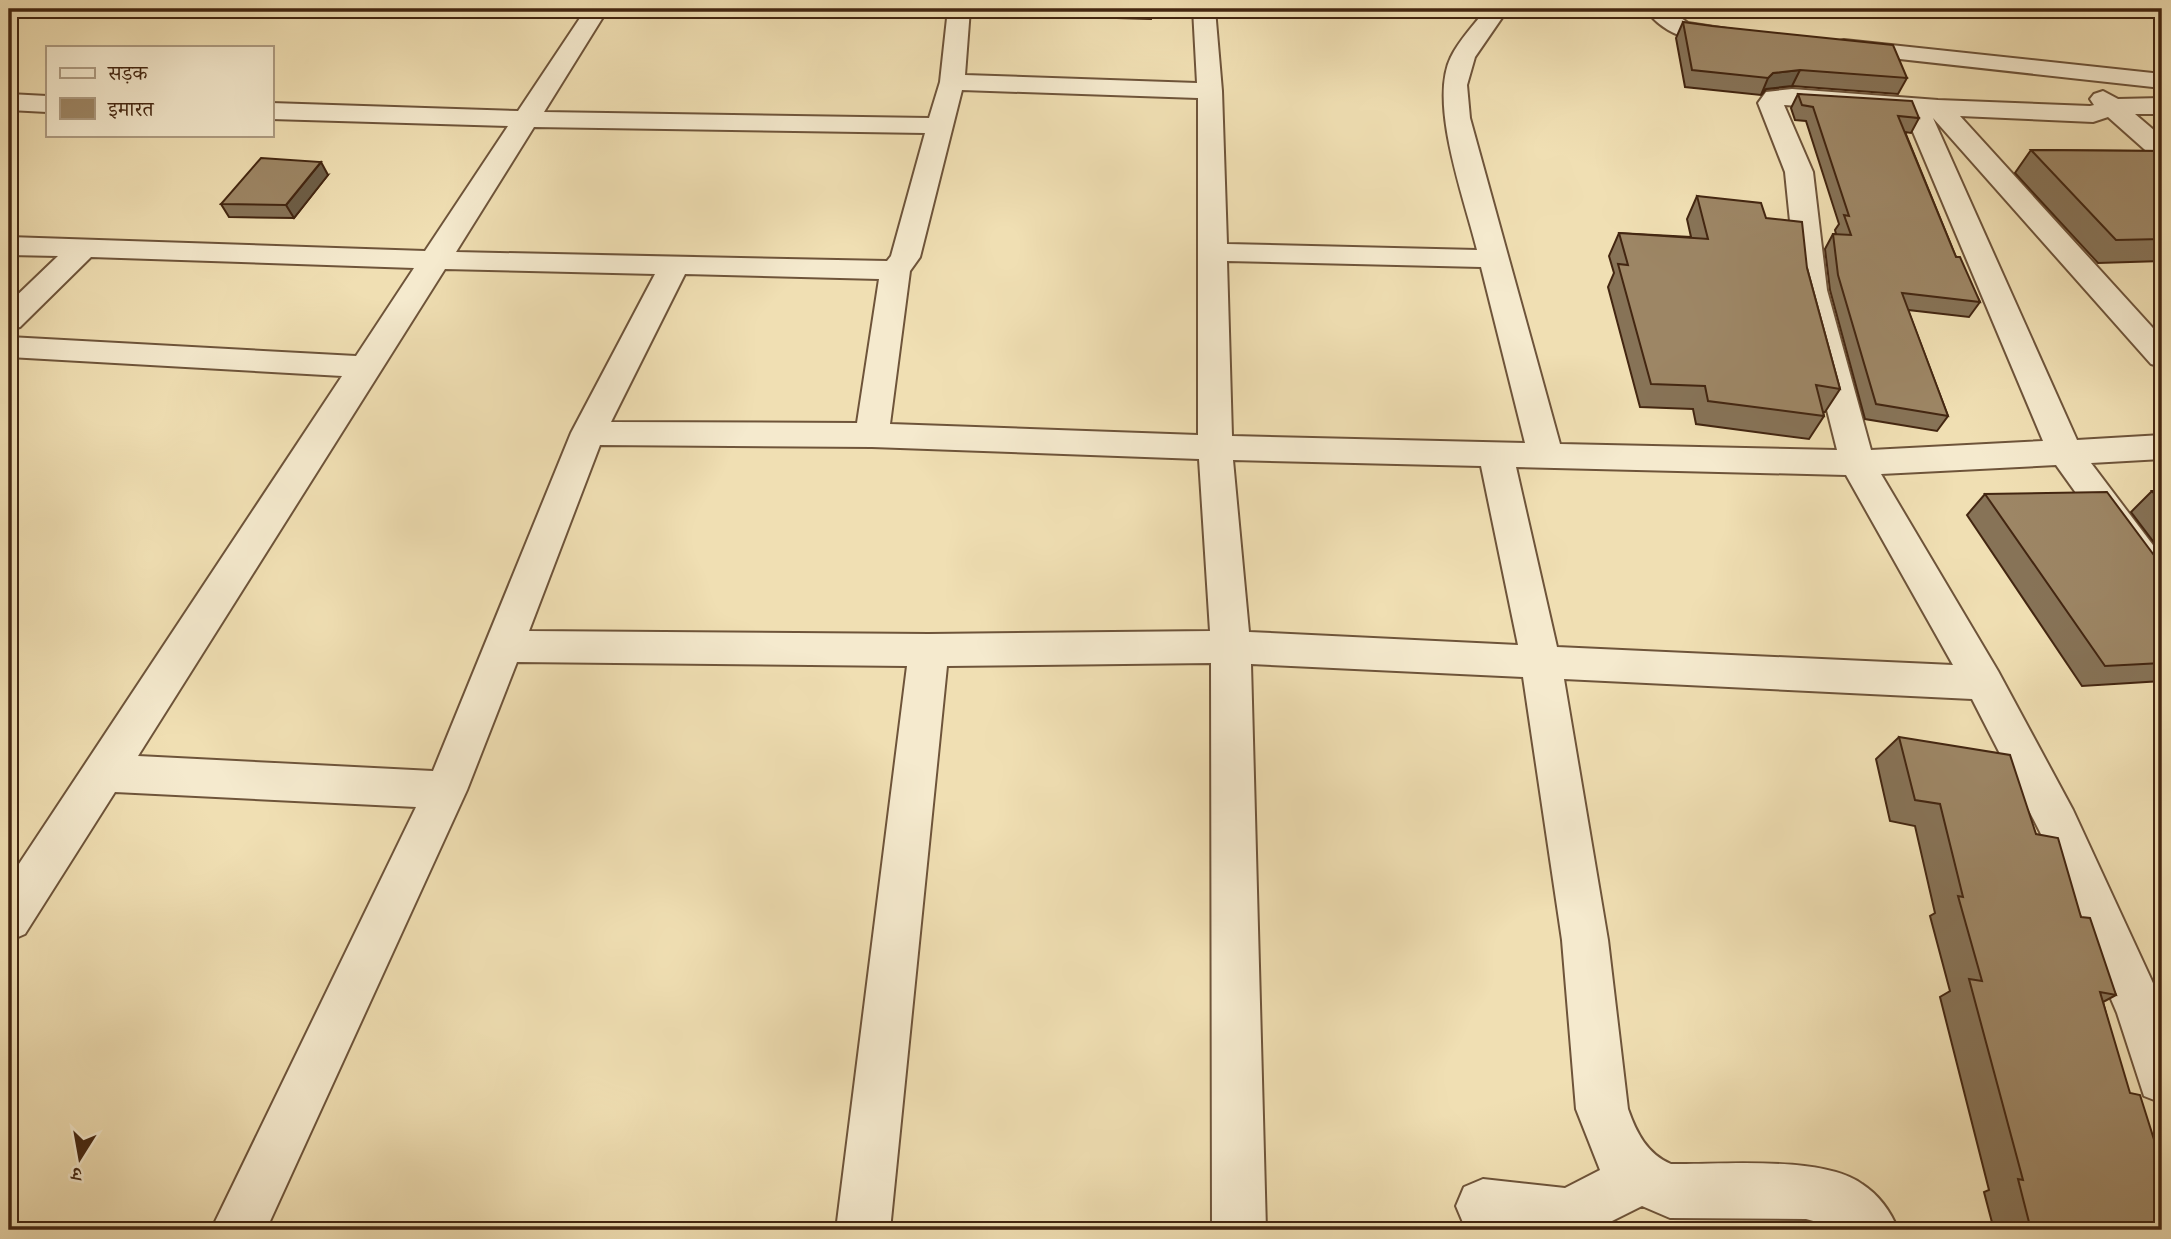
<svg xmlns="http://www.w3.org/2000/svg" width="2171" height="1239" viewBox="0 0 2171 1239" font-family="'Libre Bodoni','Noto Serif Devanagari',serif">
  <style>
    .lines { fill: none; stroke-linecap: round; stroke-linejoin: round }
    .minor-casing { stroke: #6e543a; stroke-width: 4 }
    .minor { fill: #f5eace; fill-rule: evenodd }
    .wall { fill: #877357; stroke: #432611; stroke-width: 2 }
    .shaded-wall { fill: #6e5e47; stroke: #432611; stroke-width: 2 }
    .building { fill: #9d8665; stroke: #432611; stroke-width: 2 }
  </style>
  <rect width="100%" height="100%" fill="#f0dfb3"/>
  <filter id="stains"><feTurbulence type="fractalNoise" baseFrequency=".00286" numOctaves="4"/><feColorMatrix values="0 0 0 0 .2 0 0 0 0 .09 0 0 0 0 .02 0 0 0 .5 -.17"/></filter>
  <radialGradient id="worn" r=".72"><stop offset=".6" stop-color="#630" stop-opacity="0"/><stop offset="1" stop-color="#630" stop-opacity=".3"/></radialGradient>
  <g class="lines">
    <g class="minor-casing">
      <path id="minor" d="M586 9H608L544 112 929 118 940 82 948 9H970L965 75 1197 83 1193 9H1215L1222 91 1227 244 1477 250C1465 200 1428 103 1451 57 1459 40 1475 24 1486 9H1508L1475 57 1467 85 1470 118 1560 444 1837 450 1797 290 1785 172 1758 103 1766 92 1792 89 1938 100 2090 106 2094 105 2090 99 2094 94 2103 91 2118 99 2162 98V114H2135L2162 137V159L2153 157 2108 117 2093 122 1960 116 2162 338V367L2151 364 1933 118 2077 440 2162 435V459L2091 463 2162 557V599L2149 595 2056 465 1881 474 1998 671 2073 810 2158 994 2162 1004V1103L2144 1096 2117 1013 2040 832 1972 699 1564 679 1608 940 1628 1109C1636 1132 1647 1154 1671 1164 1720 1165 1822 1155 1862 1184 1879 1195 1891 1212 1898 1230H1833L1828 1225 1806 1219 1670 1218 1642 1206 1594 1230H1477L1464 1225 1456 1206 1464 1187 1483 1179 1565 1188 1600 1170 1576 1109 1562 940 1523 677 1251 664 1266 1230H1212L1211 663 947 666 890 1230H836L907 666 517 662 467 790 266 1230H211L416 807 115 792 25 934 9 941V879L342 376 9 357V337L356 356 414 268 91 257 20 327 9 330V303L58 256 9 255V237L425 251 508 126 271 119V103L518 111ZM962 90 1198 98V435L890 424 910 271 920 257ZM1784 105 1905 113 2043 441 1871 450 1827 290 1813 172ZM534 127 925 133 891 256 887 261 456 252ZM1227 261 1481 267 1525 443 1232 436ZM445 269 655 274 571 433 433 771 138 756ZM685 274 879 279 857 423 611 422ZM600 445 872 447 1199 459 1210 631 929 634 529 631ZM1233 460 1481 466 1518 645 1249 632ZM1516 467 1846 475 1953 665 1557 647Z
        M1646 9H1669L1688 23 1740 31 1744 36 1740 41C1709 49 1663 37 1646 9Z
        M1844 40 2162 74V88L1836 52 1832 47 1836 42Z
        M9 94 47 96V112L9 110Z"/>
    </g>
    <use href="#minor" class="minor"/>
  </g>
  <path class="wall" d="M1082 9H1152L1151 19 1082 17Z
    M1683 22 1907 78 1898 94 1792 86 1766 89 1761 95 1685 87 1676 38Z
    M1798 94 1919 118 1911 133 1905 132 1956 257 1980 302 1969 317 1908 310 1948 416 1937 431 1865 419 1830 290 1825 249 1833 234H1836L1835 230 1839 224 1806 121 1795 120 1791 108Z
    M2031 150 2162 151V261L2098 263 2015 173Z
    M328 175 294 218 229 217 221 204Z
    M1697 196 1766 218 1807 268 1840 389 1825 412H1823L1824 416 1809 439 1696 424 1693 409 1640 407 1608 287 1614 273 1609 256 1619 233 1691 237 1687 219Z
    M2152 491H2162V553L2131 512Z
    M1985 494 2162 566V681L2082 686 1967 515Z
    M1899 737 2036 834 2081 917 2116 995 2103 1002 2162 1230H1994L1984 1192 1989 1190 1940 997 1950 991 1930 916 1935 913 1915 826 1890 821 1876 759Z"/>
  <path class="shaded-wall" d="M1800 70 1792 86 1766 89 1761 95 1768 78 1773 73Z
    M321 162 328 175 294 218 286 205Z"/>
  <path class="building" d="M1683 22 1712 26 1893 45 1907 78 1800 70 1773 73 1768 78 1692 70Z
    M1798 94 1912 101 1919 118 1898 116 1956 257H1960L1980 302 1902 293 1948 416 1876 404 1838 275 1833 234 1851 235 1844 215 1849 216 1813 107 1802 105Z
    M2031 150 2162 151V239L2116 240Z
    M261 158 321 162 286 205 221 204Z
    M1697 196 1761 203 1766 218 1802 222 1807 268 1840 389 1816 385 1824 416 1708 401 1705 386 1651 384 1618 264 1628 265 1619 233 1708 239Z
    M2152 491H2162V503Z
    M2107 492 2162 566V663L2105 666 1985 494Z
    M1899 737 2010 755 2036 834 2058 838 2081 917 2090 918 2116 995 2100 992 2130 1093 2140 1095 2162 1165V1230H2031L2018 1179 2023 1180 1969 979 1982 981 1958 896 1963 897 1940 804 1915 800Z"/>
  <rect width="2171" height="1239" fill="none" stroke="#f0dfb3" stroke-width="35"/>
  <rect x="10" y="10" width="2150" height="1218" fill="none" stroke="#432611" stroke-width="3.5"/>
  <rect x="18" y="18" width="2136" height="1204" fill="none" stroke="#432611" stroke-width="2"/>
  <rect x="46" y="46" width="228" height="91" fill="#f5eace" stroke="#ae9c82" stroke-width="2"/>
  <rect x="60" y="68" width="35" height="10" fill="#f5eace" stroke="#ae9c82" stroke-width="2"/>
  <text x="108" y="80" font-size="21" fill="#432611">सड़क</text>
  <rect x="60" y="98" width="35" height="21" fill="#9d8665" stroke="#ae9c82" stroke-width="2"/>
  <text x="108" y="116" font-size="21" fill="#432611">इमारत</text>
  <g transform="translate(80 1158) rotate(191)" stroke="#f5eace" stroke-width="5" paint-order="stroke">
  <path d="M0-5L12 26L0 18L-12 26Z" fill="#432611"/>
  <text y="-10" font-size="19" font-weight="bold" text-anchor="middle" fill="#432611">उ</text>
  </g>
  <rect width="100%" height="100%" filter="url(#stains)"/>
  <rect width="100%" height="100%" fill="url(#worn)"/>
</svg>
